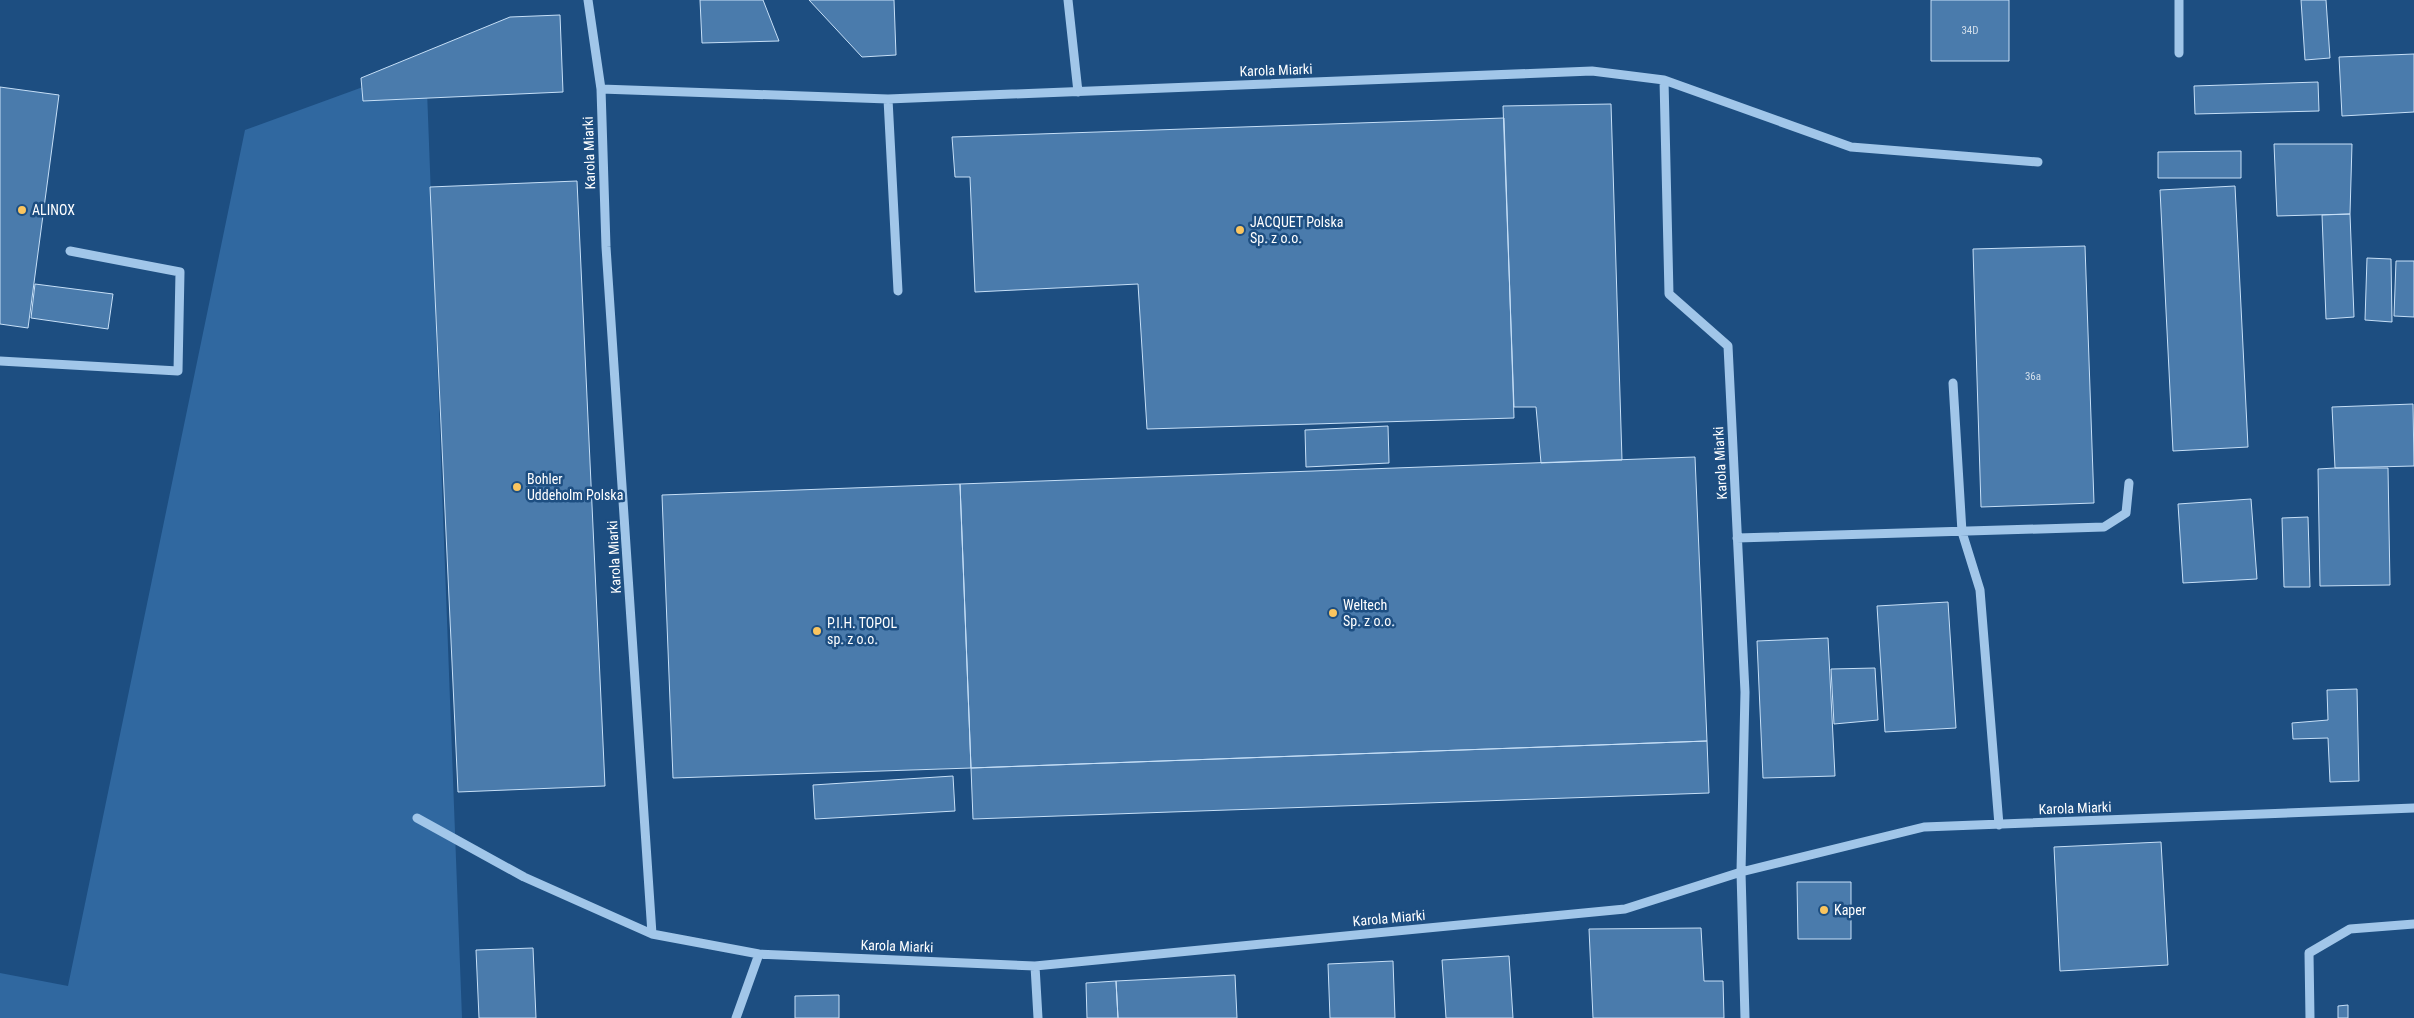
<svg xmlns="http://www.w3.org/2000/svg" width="2414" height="1018" viewBox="0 0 2414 1018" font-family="'Roboto Condensed',sans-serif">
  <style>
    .green { fill: #3068a0 }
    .building { fill: #4a7bac; stroke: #c6dff7 }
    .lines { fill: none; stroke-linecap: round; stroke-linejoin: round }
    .minor { stroke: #a1c6e9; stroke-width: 9 }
    .poi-dot { fill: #fac55f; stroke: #1d4e81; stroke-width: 2 }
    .labels { text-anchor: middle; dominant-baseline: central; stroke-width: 5; stroke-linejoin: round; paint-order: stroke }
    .number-label { font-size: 11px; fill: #d2deea }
    .street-label { font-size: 14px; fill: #fff; stroke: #1d4e81 }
    .poi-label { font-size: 14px; fill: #fff; stroke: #1d4e81; text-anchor: start }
  </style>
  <rect width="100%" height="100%" fill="#1d4e81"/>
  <path class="green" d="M426 64 462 1018H0V973L68 986 245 130Z"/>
  <path class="building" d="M700 0H763L779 41 702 43Z
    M809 0H894L896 55 862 57Z
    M1931 0H2009V61H1931Z
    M2301 0H2326L2330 58 2305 60Z
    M560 15 563 92 363 101 361 78 510 17Z
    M2414 54V112L2342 116 2339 57Z
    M2318 82 2319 111 2195 114 2194 86Z
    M0 87 59 95 28 328 0 324Z
    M1611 104 1622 460 1541 463 1536 407H1514L1503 106Z
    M1504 118 1514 418 1147 429 1138 284 975 292 970 177H955L952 137Z
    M2274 144H2352L2350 214 2277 216Z
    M2241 151V178H2158V152Z
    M577 181 605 786 458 792 430 187Z
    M2235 186 2248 447 2173 451 2160 190Z
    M2350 214 2354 317 2326 319 2322 215Z
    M2085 246 2094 503 1981 507 1973 249Z
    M2367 258 2391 259 2392 322 2365 320Z
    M2396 261H2414V317L2394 316Z
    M35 284 113 294 108 329 31 318Z
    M2413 404 2414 466 2335 468 2332 407Z
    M1388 426 1389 463 1306 467 1305 430Z
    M1695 457 1707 741 971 768 960 484Z
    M2335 468H2388L2390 585 2320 586 2318 469Z
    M960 484 971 768 673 778 662 495Z
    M2251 499 2257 579 2183 583 2178 504Z
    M2308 517 2310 587H2284L2282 518Z
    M1948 602 1956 728 1885 732 1877 606Z
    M1828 638 1835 776 1763 778 1757 641Z
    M1875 668 1878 720 1834 724 1831 669Z
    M2357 689 2359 781 2330 782 2328 738 2293 739 2292 723 2328 720 2327 690Z
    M1707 741 1709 793 973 819 971 768Z
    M953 776 955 811 815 819 813 785Z
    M2161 842 2168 965 2060 971 2054 847Z
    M1797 882H1851V939H1798Z
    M1701 928 1704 981H1723L1724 1018H1593L1589 929Z
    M533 948 536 1018H479L476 950Z
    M1509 956 1513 1018H1446L1442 960Z
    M1393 961 1395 1018H1330L1328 964Z
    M1235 975 1237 1018H1118L1116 981Z
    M1116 981 1118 1018H1087L1086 983Z
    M839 995V1018H795V996Z
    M2348 1005V1018H2338V1006Z"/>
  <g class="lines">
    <path class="minor" d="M1068 0 1078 92
      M2179 53V0
      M1664 80 1669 294 1728 346 1745 692 1741 872 1745 1018
      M601 89 888 99 1592 71 1664 80 1851 147 2038 162
      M888 99 898 291
      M0 361 178 371 180 272 70 251
      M1953 383 1962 532 1980 590 1999 825
      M1737 538 2104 527 2126 513 2129 483
      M417 818 524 877 652 934 606 247 601 89 588 0
      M652 934 759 954 1035 966 1625 909 1741 872 1924 827 2414 808
      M1035 966 1038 1018
      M736 1018 759 954
      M2310 1018 2309 953 2350 929 2414 924"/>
  </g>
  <g class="poi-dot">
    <circle cx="22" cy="210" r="5"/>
    <circle cx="1240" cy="230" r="5"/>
    <circle cx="517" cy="487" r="5"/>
    <circle cx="1333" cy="613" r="5"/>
    <circle cx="817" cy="631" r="5"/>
    <circle cx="1824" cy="910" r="5"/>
  </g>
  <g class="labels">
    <g class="number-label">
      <text x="1970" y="30">34D</text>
      <text x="2033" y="376">36a</text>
    </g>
    <g class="street-label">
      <text transform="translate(1276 70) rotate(-2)">Karola Miarki</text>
      <text transform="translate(589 153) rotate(-92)">Karola Miarki</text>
      <text transform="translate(1720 463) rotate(-93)">Karola Miarki</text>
      <text transform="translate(614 557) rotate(-93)">Karola Miarki</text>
      <text transform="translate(2075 808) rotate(-2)">Karola Miarki</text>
      <text transform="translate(1389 918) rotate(-5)">Karola Miarki</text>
      <text transform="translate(897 946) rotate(2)">Karola Miarki</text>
    </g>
    <g class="poi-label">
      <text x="32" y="210">ALINOX</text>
      <text x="1250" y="222">JACQUET Polska<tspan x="1250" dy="16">Sp. z o.o.</tspan></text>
      <text x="527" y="479">Bohler<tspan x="527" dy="16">Uddeholm Polska</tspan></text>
      <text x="1343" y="605">Weltech<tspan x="1343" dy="16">Sp. z o.o.</tspan></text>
      <text x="827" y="623">P.I.H. TOPOL<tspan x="827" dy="16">sp. z o.o.</tspan></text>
      <text x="1834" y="910">Kaper</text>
    </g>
  </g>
</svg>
